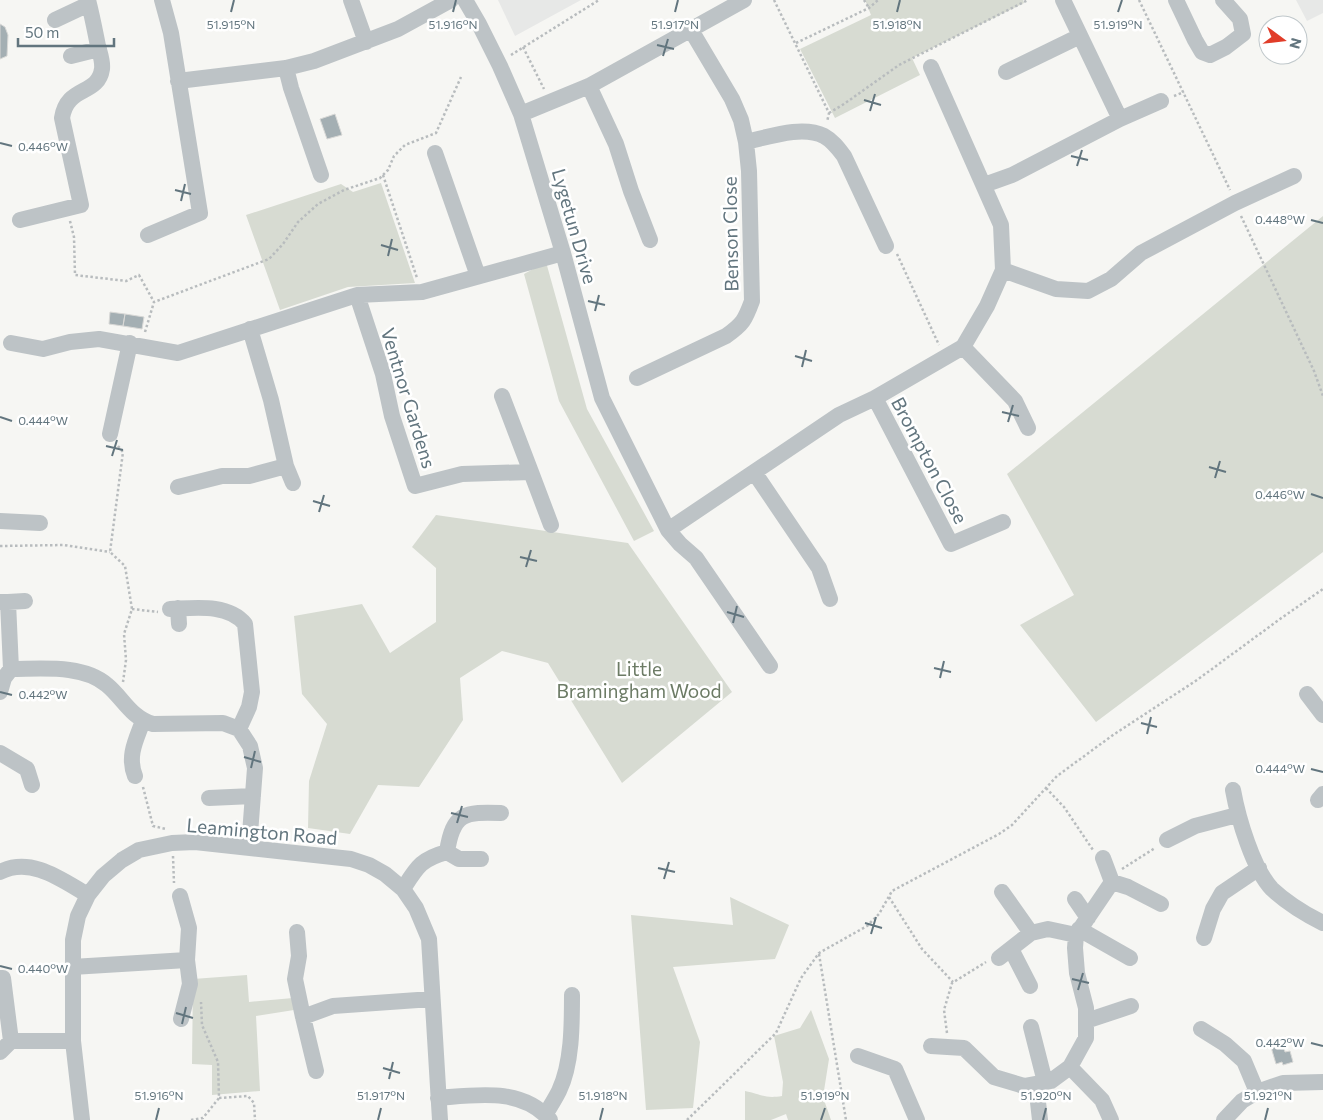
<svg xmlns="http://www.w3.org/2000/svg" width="1323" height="1120" viewBox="0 0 1323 1120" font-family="Commissioner,sans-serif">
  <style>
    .built { fill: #e7e8e7 }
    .green { fill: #d7dbd2 }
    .building { fill: #a4afb3; stroke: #d8d8d6 }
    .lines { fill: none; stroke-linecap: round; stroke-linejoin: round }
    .path { stroke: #b8bcbe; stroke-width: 2.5; stroke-dasharray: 2.5 2.5; stroke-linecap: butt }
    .minor { stroke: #bdc3c6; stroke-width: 16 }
    .ticks { fill: none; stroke: #62757e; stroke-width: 2 }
    .labels { text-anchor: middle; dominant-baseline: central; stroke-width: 5; stroke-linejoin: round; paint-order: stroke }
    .street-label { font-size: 19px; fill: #62757e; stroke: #fff }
    .park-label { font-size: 19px; fill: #6c7b65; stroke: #fff }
    .ticks-label { font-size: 12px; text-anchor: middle; fill: #62757e; stroke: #fff; stroke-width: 5; stroke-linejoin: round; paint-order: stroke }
  </style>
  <rect width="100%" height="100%" fill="#f6f6f3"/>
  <path class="built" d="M498 0H581L515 36Z
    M1296 0H1323V13L1307 21Z"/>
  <path class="green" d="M865 0H1023L1024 3 912 58 920 75 835 118 800 49 871 15Z
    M381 183 415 283 348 287 280 310 246 215 341 184 353 192Z
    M1323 216V552L1096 722 1020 625 1074 595 1007 474Z
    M546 262 587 409 654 531 634 541 559 401 524 274Z
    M436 515 628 543 732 692 622 783 548 663 502 651 460 678 463 720 419 787 378 785 350 834 308 828 309 781 327 724 302 694 294 616 362 604 390 653 436 622V568L412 547Z
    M730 897 789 925 775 959 673 967 700 1042 693 1108 646 1110 631 915 733 925Z
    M247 975 249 1002 293 998 294 1010 256 1016 260 1091 212 1095V1065L192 1064 193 979Z
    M811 1010 829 1059 823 1097 831 1120H788L786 1114 771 1120H745V1091C761 1094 764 1099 782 1096L783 1082 774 1036 800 1028Z"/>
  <path class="building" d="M0 24 5 27 8 35 7 56 0 59Z
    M335 114 342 135 327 139 320 119Z
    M110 312 125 314 123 326 109 324Z
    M125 314 144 317 142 329 123 326Z
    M1283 1044 1285 1052 1290 1051 1293 1062 1283 1065 1282 1062 1276 1064 1271 1047Z"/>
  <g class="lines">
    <path class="path" d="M774 0 829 113 827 122
      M864 0 869 8
      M1139 0 1230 190
      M796 43 869 8 878 0
      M523 47 544 89
      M511 55 599 0
      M1174 96 1184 92
      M829 113 844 104 899 65 1028 0
      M383 175 417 278
      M1241 216 1314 371 1323 396
      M70 221 74 237 75 275 126 281 139 275 154 302
      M897 254 939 345
      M145 332 154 302 269 259 283 244 298 222 318 204 344 190 380 178 388 170 394 156 405 145 436 133 461 77
      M118 446 123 452 110 552 125 566 132 609 124 634 126 660 123 682
      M0 546 64 545 110 552
      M132 609 158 612
      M143 787 153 826 166 829
      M1046 788 1064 807 1093 850
      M173 856 174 883
      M1122 869 1155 848
      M889 897 922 949 953 982
      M819 954 846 1120
      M947 1033 944 1010 952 983 986 962
      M219 1098 248 1096 254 1103 255 1120
      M191 1120 203 1118 219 1098 218 1062 202 1025 201 1002
      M687 1120 776 1033 801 978 819 953 867 926 879 914 892 891 999 834 1012 825 1057 776 1113 735 1197 680 1280 619 1323 589"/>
    <path class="minor" d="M351 0 366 42
      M465 0 479 24 500 66 521 114 563 253 602 398 668 530 680 544 696 558 770 666
      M1063 0 1120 119
      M1176 0 1195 40 1202 52 1210 55 1226 47 1243 34 1240 19 1223 0
      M55 20 89 4
      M71 56 99 49
      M286 68 291 88 321 175
      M1006 72 1080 36
      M178 81 286 68 314 61 398 29 451 0
      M589 86 616 144 631 191 650 240
      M521 114 589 86 744 0
      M746 142C769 137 802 125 824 136 833 141 838 148 844 156L886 246
      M435 153 478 276
      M984 185 1012 175 1120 119 1161 101
      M20 220 81 205 62 118C67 85 98 96 102 69 103 61 100 54 98 46 95 31 92 15 88 0
      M148 235 200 213 171 33 162 0
      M1003 270 1056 289 1088 291 1111 279 1141 253 1235 203 1294 176
      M357 295 383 374 392 416 415 486 462 474 531 472 502 396
      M11 343 43 349 70 342 99 339 178 353 357 295 422 292 563 253
      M963 347 1015 401 1028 428
      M637 378 726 336C743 324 745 320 752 301L749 171 746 142 741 120 732 99 691 30
      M875 398 951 544 1003 522
      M110 434 130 343
      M286 466 293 483
      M531 472 551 525
      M754 472 819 568 830 599
      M178 487 222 476H249L286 466 271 400 250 329
      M0 521 40 523
      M668 530 839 415 875 398 963 347 987 306 1003 270 1001 225 931 67
      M0 602H8L11 669C41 669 83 664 107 685 123 698 131 718 153 724L223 723 239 729 250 746 255 768 249 847
      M8 602 25 601
      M178 608 179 624
      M170 609C194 608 228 603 245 624L252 692 249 707 239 729
      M0 692 4 678 11 669
      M1307 694 1323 715
      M0 753 27 769 32 785
      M135 776C127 756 136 740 143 721
      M1233 790C1238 818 1253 869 1272 889 1287 903 1305 914 1323 923
      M209 798 253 796
      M1318 800 1323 794
      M1167 840 1195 826 1237 815
      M481 859H459L447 852C453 812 465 812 501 813
      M0 872C31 856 62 880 88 895
      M1112 882 1128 887 1161 904
      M403 889C417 867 421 859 447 852
      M1002 892 1031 933
      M1075 899 1088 918
      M1079 929 1130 958
      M297 932 299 956 295 979 303 1017 333 1006 432 999
      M1204 938 1213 909 1222 893 1259 868
      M1011 949 1030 986
      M999 958 1031 933 1048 929 1076 935
      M72 967 187 960 189 928 180 896
      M0 978H3L11 1041
      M303 1017 316 1071
      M181 1019 190 984 187 960
      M1086 1021 1131 1006
      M1031 1027 1045 1082
      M1201 1029 1225 1044 1244 1061 1257 1092
      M931 1046 964 1048 994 1077 1024 1086 1051 1081 1070 1067 1086 1038V1008L1077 973 1075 948 1076 935 1112 882 1103 858
      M0 1052 11 1041H73
      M858 1056 895 1069 917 1120
      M1070 1067 1102 1100 1111 1120
      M1036 1084 1040 1120
      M438 1098C476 1095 522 1087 550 1120
      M545 1115C550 1107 555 1099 559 1091 572 1064 572 1025 572 995
      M82 1120 73 1041V940L78 916 88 895 103 876 122 860 139 850 172 843 195 842 351 859 369 865 385 874 403 889 416 908 429 939 440 1120
      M1224 1120 1242 1101 1257 1092 1283 1083 1323 1082"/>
  </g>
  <path class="ticks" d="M231 12 234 0M453 12 456 0M675 12 678 0M897 12 900 0M1118 12 1122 0M657 45 674 49M663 56 668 39M864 100 881 105M870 111 875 94M0 143 12 146M1071 156 1088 160M1077 166 1082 150M175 190 191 194M181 201 185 184M1311 220 1323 223M381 245 398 250M388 256 392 239M588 301 605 305M595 311 599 295M795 356 812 361M802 367 806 350M1002 412 1019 416M0 417 12 421M1008 422 1013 405M106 446 123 450M112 456 117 440M1209 467 1226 472M1215 478 1220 461M1311 494 1323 498M313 501 330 506M319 512 324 495M520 557 537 561M526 567 531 550M727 612 744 617M733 623 737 606M934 668 951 672M940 678 944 661M0 692 12 695M1141 723 1157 727M1147 734 1151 717M244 757 261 762M251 768 255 751M1311 769 1323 772M451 813 468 817M457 823 462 806M658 868 675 872M664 879 669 862M865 923 882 928M871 934 876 917M0 966 12 969M1072 979 1089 983M1078 990 1083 973M176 1013 193 1018M182 1024 186 1007M1311 1043 1323 1046M383 1068 400 1073M389 1079 393 1062M156 1120 159 1108M378 1120 381 1108M600 1120 603 1108M821 1120 825 1108M1043 1120 1046 1108M1265 1120 1268 1108"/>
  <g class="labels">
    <g class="street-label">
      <text transform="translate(575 226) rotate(74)">Lygetun Drive</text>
      <text transform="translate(730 234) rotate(-91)">Benson Close</text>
      <text transform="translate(409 398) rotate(73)">Ventnor Gardens</text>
      <text transform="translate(930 460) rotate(62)">Brompton Close</text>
      <text transform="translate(262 831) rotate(5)">Leamington Road</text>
    </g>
    <g class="park-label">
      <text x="639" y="668">Little<tspan x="639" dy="22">Bramingham Wood</tspan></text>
    </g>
  </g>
  <g class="ticks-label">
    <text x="231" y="29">51.915°N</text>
    <text x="453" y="29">51.916°N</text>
    <text x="675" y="29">51.917°N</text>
    <text x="897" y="29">51.918°N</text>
    <text x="1118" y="29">51.919°N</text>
    <text x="43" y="151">0.446°W</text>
    <text x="1280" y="224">0.448°W</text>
    <text x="43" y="425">0.444°W</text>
    <text x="1280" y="499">0.446°W</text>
    <text x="43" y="699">0.442°W</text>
    <text x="1280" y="773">0.444°W</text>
    <text x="43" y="973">0.440°W</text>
    <text x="1280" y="1047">0.442°W</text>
    <text x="159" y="1100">51.916°N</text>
    <text x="381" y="1100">51.917°N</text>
    <text x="603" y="1100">51.918°N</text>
    <text x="825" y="1100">51.919°N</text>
    <text x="1046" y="1100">51.920°N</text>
    <text x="1268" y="1100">51.921°N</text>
  </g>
  <g transform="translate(1283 40) rotate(105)"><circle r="24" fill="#ffffff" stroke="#c0c8cb"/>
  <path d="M0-4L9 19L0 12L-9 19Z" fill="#e13d29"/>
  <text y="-8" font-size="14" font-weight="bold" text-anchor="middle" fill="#62757e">N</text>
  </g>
  <path d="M18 38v8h96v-8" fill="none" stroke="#62757e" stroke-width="2.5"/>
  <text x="25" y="38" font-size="15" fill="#62757e" stroke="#ffffff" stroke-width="4" paint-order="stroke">50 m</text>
</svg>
